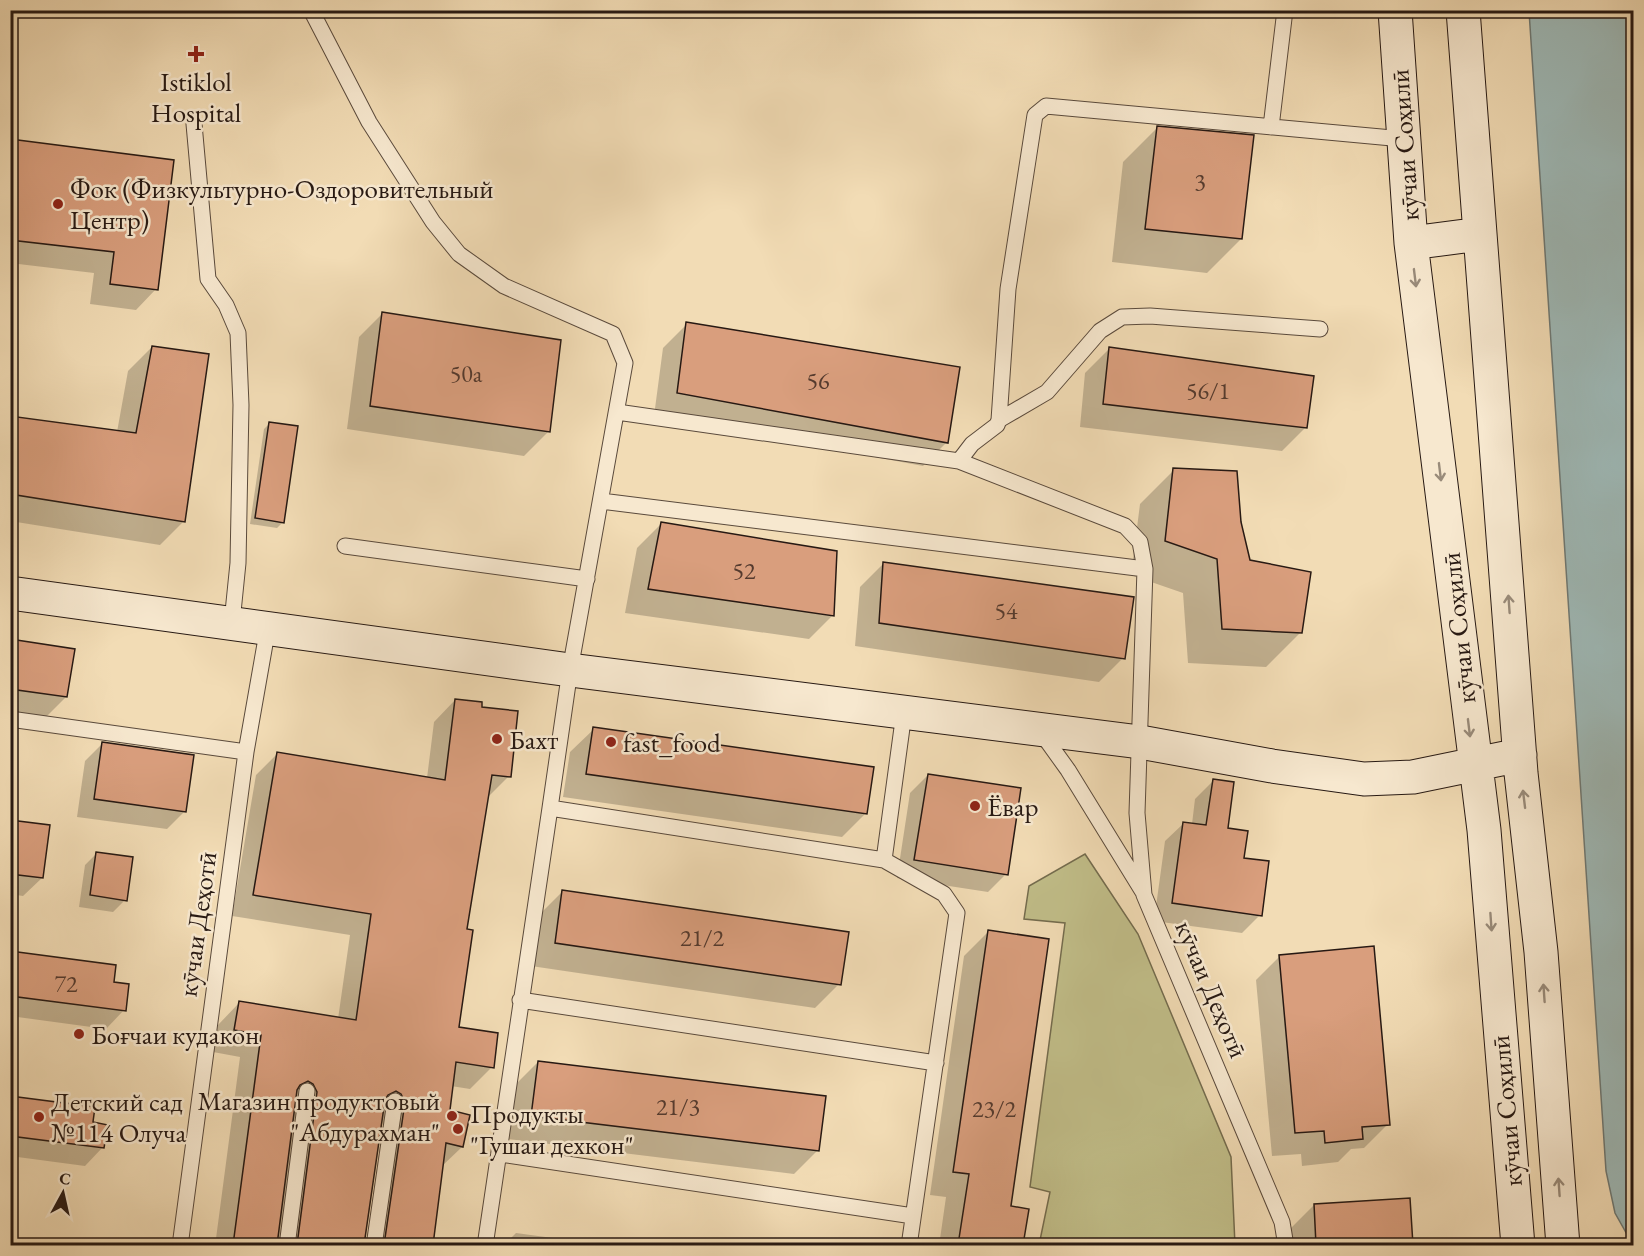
<svg xmlns="http://www.w3.org/2000/svg" width="1644" height="1256" viewBox="0 0 1644 1256" font-family="'EB Garamond',serif">
  <style>
    .green { fill: #c1be89; stroke: #746c4e; stroke-width: 1.5 }
    .water { fill: #9eb9b7; stroke: #6e7975; stroke-width: 1.5 }
    .shadow { fill: #0003 }
    .building { fill: #d99e7d; stroke: #271913; stroke-width: 1.5 }
    .lines { fill: none; stroke-linecap: round; stroke-linejoin: round }
    .lane-casing { stroke: #5a4a3c; stroke-width: 17 }
    .secondary-casing { stroke: #271913; stroke-width: 35 }
    .lane { stroke: #f7e8cf; stroke-width: 15 }
    .secondary { stroke: #f7e8cf; stroke-width: 33 }
    .oneway { stroke: #998b7a }
    .poi-dot { fill: #8f2418; stroke: #f7e8cf; stroke-width: 2 }
    .labels { text-anchor: middle; dominant-baseline: central; stroke-width: 5; stroke-linejoin: round; paint-order: stroke }
    .number-label { font-size: 24px; fill: #543a2e }
    .poi-label { font-size: 27px; fill: #271913; stroke: #f7e8cf; text-anchor: start }
    .street-label { font-size: 27px; fill: #271913; stroke: #f7e8cf }
  </style>
  <rect width="100%" height="100%" fill="#f2dcb5"/>
  <filter id="stains"><feTurbulence type="fractalNoise" baseFrequency=".00333" numOctaves="4"/><feColorMatrix values="0 0 0 0 .2 0 0 0 0 .09 0 0 0 0 .02 0 0 0 .5 -.17"/></filter>
  <radialGradient id="worn" r=".72"><stop offset=".6" stop-color="#630" stop-opacity="0"/><stop offset="1" stop-color="#630" stop-opacity=".3"/></radialGradient>
  <path class="green" d="M1085 854 1138 934 1231 1157 1235 1245H1039L1050 1192 1030 1187 1065 923 1024 919 1029 886Z"/>
  <path class="water" d="M1529 11H1633V1245H1625L1629 1238 1615 1213 1606 1171Z"/>
  <path class="shadow" d="M1157 128 1241 239 1207 273 1112 262 1123 162Z
    M10 140 156 289 136 310 90 304 94 273 10 263Z
    M383 313 560 341 548 432 524 456 347 429 359 337Z
    M687 324 947 442 923 466 654 416 663 348Z
    M152 347 184 521 160 545 10 521V417L117 432 128 371Z
    M1109 349 1306 427 1282 451 1080 427 1085 373Z
    M270 423 283 522 277 528 250 524 264 429Z
    M1174 470 1239 522 1249 561 1301 632 1266 667 1188 663 1183 593 1131 575 1140 504Z
    M661 524 833 615 809 639 625 613 637 548Z
    M884 563 1123 658 1099 682 855 646 860 587Z
    M10 641 66 697 42 721 10 716Z
    M455 700 480 708 509 776 487 798 465 930 457 1029 492 1067 470 1089 451 1086 448 1111 468 1116 462 1147 441 1167 432 1246H366L383 1125 382 1117 363 1246H215L240 1057 213 1052 218 1025 239 1003 338 1019 350 935 232 916 256 775 277 754 427 778 434 722Z
    M594 729 866 813 842 837 563 797 570 752Z
    M103 743 185 811 167 829 77 817 85 761Z
    M928 775 1006 874 988 892 897 878 910 793Z
    M1213 781 1226 829 1243 859 1260 915 1242 933 1154 921 1165 841 1184 823 1192 824 1195 799Z
    M10 822 42 878 23 896 10 894Z
    M97 853 125 900 113 912 79 907 85 865Z
    M563 891 839 984 815 1008 531 966 539 915Z
    M988 932 1010 1207 1027 1210 1021 1246H939L946 1197 930 1195 964 956Z
    M10 953 112 984 124 1010 106 1029 10 1016Z
    M1280 956 1388 1124 1364 1148 1351 1149 1338 1162 1302 1166 1301 1154 1272 1156 1256 980Z
    M538 1062 818 1150 794 1174 508 1139 514 1086Z
    M10 1097 91 1124 103 1147 85 1166 10 1156Z
    M1408 1200 1411 1246H1291L1290 1229 1314 1205Z
    M516 1233 612 1246H503Z
    M10 1239 63 1246H10Z"/>
  <path class="building" d="M1157 126 1254 135 1242 239 1145 229Z
    M10 139 174 160 158 290 110 284 114 252 10 240Z
    M382 312 561 340 550 432 370 406Z
    M686 322 960 367 948 443 677 393Z
    M152 346 209 354 185 522 10 494V416L136 433Z
    M1109 347 1314 376 1307 428 1103 404Z
    M269 422 298 426 284 523 255 518Z
    M1173 468 1237 471 1241 522 1250 560 1311 572 1302 633 1222 629 1217 559 1165 541Z
    M661 522 837 551 834 616 648 589Z
    M883 562 1134 597 1125 659 879 623Z
    M10 639 75 649 67 697 10 689Z
    M455 699 482 702V707L518 711 511 777 492 775 467 929 473 930 459 1027 498 1033 494 1068 456 1062 450 1110 470 1115 463 1147 446 1143 433 1245H384L405 1102 401 1094 396 1091 388 1095 385 1100 364 1245H297L317 1092 313 1084 308 1081 300 1085 297 1090 277 1245H233L261 1035 234 1030 239 1001 356 1020 371 914 253 895 277 752 445 780Z
    M593 727 874 767 867 814 586 774Z
    M102 742 194 755 186 812 94 799Z
    M928 774 1021 788 1008 875 914 860Z
    M1213 779 1234 782 1228 828 1248 831 1244 858 1269 861 1262 916 1172 903 1183 822 1206 825Z
    M10 820 50 825 43 878 10 874Z
    M96 852 133 857 127 901 90 895Z
    M562 890 849 932 841 985 555 943Z
    M988 930 1049 939 1011 1206 1029 1209 1023 1245H958L969 1174 953 1172Z
    M1374 946 1390 1125 1362 1127 1363 1139 1325 1143 1324 1131 1295 1133 1279 955Z
    M10 951 116 965 114 982 129 984 126 1011 10 996Z
    M538 1061 826 1096 819 1151 531 1116Z
    M10 1096 95 1107 93 1122 108 1125 104 1148 10 1136Z
    M1410 1198 1413 1245H1316L1314 1204Z"/>
  <g class="lines">
    <g class="lane-casing">
      <path id="lane" d="M311 10 369 122 433 222 459 254 504 286 613 334 625 363 570 670 550 808 884 860 944 894 957 913 909 1246
        M194 124 208 279 226 305 238 333 241 405 238 563 232 622
        M1271 127 1285 10
        M617 412 959 461 1125 526 1140 542 1145 569 1137 813 1144 895 1282 1222 1286 1246
        M999 420 1047 392 1100 331 1122 317 1150 316 1320 329
        M959 461 972 444 997 425 999 420 1008 289 1035 115 1046 106 1403 139
        M601 501 1145 569
        M345 546 587 579
        M10 719 246 752
        M1040 731 1068 770 1143 892
        M884 860 904 713
        M520 1000 936 1063
        M500 1154 913 1216
        M180 1246 246 752 268 627
        M287 1246 307 1091
        M374 1246 395 1101
        M485 1246 550 808"/>
    </g>
    <g class="secondary-casing">
      <path id="secondary" d="M1395 10 1411 243 1484 830 1518 1246
        M1463 10 1521 773 1541 952 1563 1246
        M1411 243 1480 234
        M10 593 570 670 1140 742 1272 766 1364 779 1413 777 1520 755"/>
    </g>
    <use href="#lane" class="lane"/>
    <use href="#secondary" class="secondary"/>
  </g>
  <defs><path id="oneway-shaft" d="M-6 0H5M1.5-3L5.5 0L1.5 3" fill="none" stroke-width="1.6" stroke-linecap="round" stroke-linejoin="round" transform="scale(1.5)"/></defs>
  <g class="oneway">
    <use href="#oneway-shaft" transform="translate(1415 278) rotate(83)"/>
    <use href="#oneway-shaft" transform="translate(1440 472) rotate(83)"/>
    <use href="#oneway-shaft" transform="translate(1509 604) rotate(-94)"/>
    <use href="#oneway-shaft" transform="translate(1469 728) rotate(83)"/>
    <use href="#oneway-shaft" transform="translate(1524 799) rotate(-97)"/>
    <use href="#oneway-shaft" transform="translate(1491 922) rotate(86)"/>
    <use href="#oneway-shaft" transform="translate(1544 993) rotate(-94)"/>
    <use href="#oneway-shaft" transform="translate(1559 1187) rotate(-94)"/>
  </g>
  <g class="poi-dot">
    <path d="M193 45h6v6h6v6h-6v6h-6v-6h-6v-6h6z"/>
    <circle cx="58" cy="204" r="6"/>
    <circle cx="497" cy="739" r="6"/>
    <circle cx="611" cy="742" r="6"/>
    <circle cx="975" cy="806" r="6"/>
    <circle cx="79" cy="1034" r="6"/>
    <circle cx="452" cy="1116" r="6"/>
    <circle cx="39" cy="1117" r="6"/>
    <circle cx="458" cy="1129" r="6"/>
  </g>
  <g class="labels">
    <g class="number-label">
      <text x="1200" y="181">3</text>
      <text x="466" y="373">50а</text>
      <text x="818" y="380">56</text>
      <text x="1208" y="390">56/1</text>
      <text x="744" y="570">52</text>
      <text x="1006" y="610">54</text>
      <text x="702" y="937">21/2</text>
      <text x="66" y="983">72</text>
      <text x="678" y="1106">21/3</text>
      <text x="994" y="1108">23/2</text>
    </g>
    <g class="poi-label">
      <text x="196" y="81" text-anchor="middle">Istiklol<tspan x="196" dy="31">Hospital</tspan></text>
      <text x="70" y="188">Фок (Физкультурно-Оздоровительный<tspan x="70" dy="31">Центр)</tspan></text>
      <text x="509" y="739">Бахт</text>
      <text x="623" y="742">fast_food</text>
      <text x="987" y="806">Ёвар</text>
      <text x="91" y="1034">Боғчаи кудакон</text>
      <text x="440" y="1100" text-anchor="end">Магазин продуктовый<tspan x="440" dy="31">"Абдурахман"</tspan></text>
      <text x="51" y="1101">Детский сад<tspan x="51" dy="31">№114 Олуча</tspan></text>
      <text x="470" y="1113">Продукты<tspan x="470" dy="31">"Гушаи дехкон"</tspan></text>
    </g>
    <g class="street-label">
      <text transform="translate(1404 145) rotate(-94)">кӯчаи Соҳилӣ</text>
      <text transform="translate(1458 628) rotate(-96)">кӯчаи Соҳилӣ</text>
      <text transform="translate(197 924) rotate(-82)">кӯчаи Деҳотӣ</text>
      <text transform="translate(1212 989) rotate(67)">кӯчаи Деҳотӣ</text>
      <text transform="translate(1506 1111) rotate(-95)">кӯчаи Соҳилӣ</text>
    </g>
  </g>
  <rect width="1644" height="1256" fill="none" stroke="#f2dcb5" stroke-width="36"/>
  <rect x="12" y="12" width="1620" height="1232" fill="none" stroke="#271913" stroke-width="3"/>
  <rect x="18" y="18" width="1608" height="1220" fill="none" stroke="#271913" stroke-width="1.5"/>
  <g transform="translate(63 1193) rotate(8)" stroke="#f7e8cf" stroke-width="4.5" paint-order="stroke">
  <path d="M0-4.5L10 22L0 15L-10 22Z" fill="#271913"/>
  <text y="-9" font-size="16" font-weight="bold" text-anchor="middle" fill="#271913">С</text>
  </g>
  <rect width="100%" height="100%" filter="url(#stains)"/>
  <rect width="100%" height="100%" fill="url(#worn)"/>
</svg>
